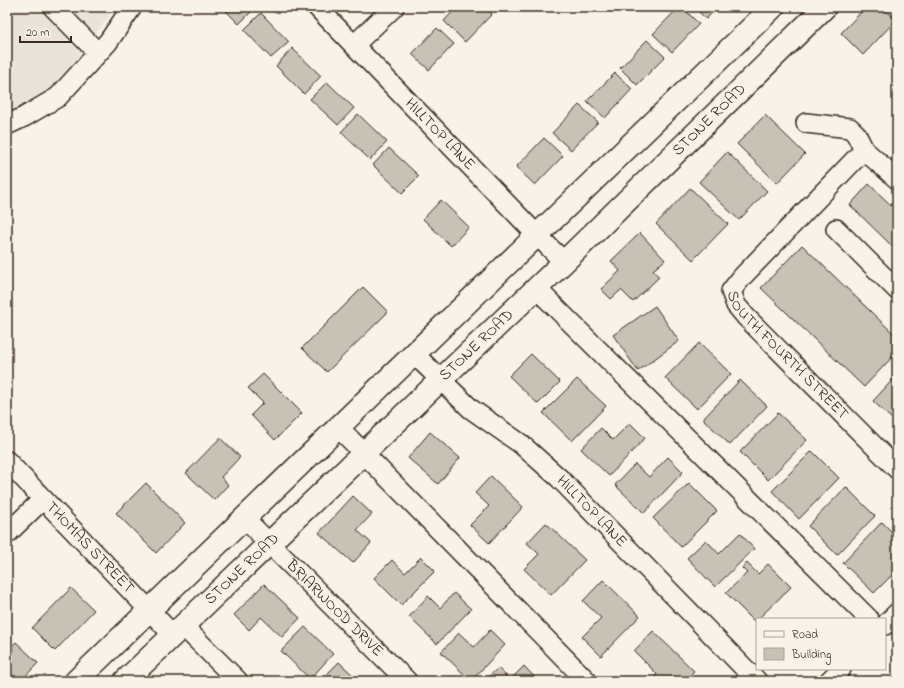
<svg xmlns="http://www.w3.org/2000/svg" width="904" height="688" viewBox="0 0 904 688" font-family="'Indie Flower',sans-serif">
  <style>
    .built { fill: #e9e4d9 }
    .building { fill: #c8c1b6; stroke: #3b2a1e }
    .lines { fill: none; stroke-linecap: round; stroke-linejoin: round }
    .minor-casing { stroke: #3b2a1e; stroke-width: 22 }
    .major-casing { stroke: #3b2a1e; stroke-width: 25 }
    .minor { stroke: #f7f3e8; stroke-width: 19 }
    .major { stroke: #f7f3e8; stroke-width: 22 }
    .labels { text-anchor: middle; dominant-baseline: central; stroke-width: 3; stroke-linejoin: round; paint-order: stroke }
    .street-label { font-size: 16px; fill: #3b2a1e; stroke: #f7f3e8 }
  </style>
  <rect width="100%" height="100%" fill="#f7f3e8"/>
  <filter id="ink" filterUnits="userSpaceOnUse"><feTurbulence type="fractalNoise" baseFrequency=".025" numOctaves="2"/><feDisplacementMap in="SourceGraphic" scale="8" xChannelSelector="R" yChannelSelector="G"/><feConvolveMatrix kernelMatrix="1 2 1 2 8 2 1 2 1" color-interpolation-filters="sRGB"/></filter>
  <g filter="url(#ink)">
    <path class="built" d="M7 7H116L75 61 51 88 26 110 7 119Z"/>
    <path class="building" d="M222 7H256L239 24Z
      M457 7H485L492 14 465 42 444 21Z
      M679 7H682L699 24 672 52 653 34Z
      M694 7H718L706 19Z
      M866 7H883L896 20 863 55 841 33Z
      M261 13 289 42 271 58 244 30Z
      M437 28 454 44 429 70 412 54Z
      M647 40 665 57 637 85 620 68Z
      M292 48 321 76 304 94 276 66Z
      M615 73 632 89 605 118 587 101Z
      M327 82 354 108 338 125 310 99Z
      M579 105 598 122 571 150 552 133Z
      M358 114 387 142 370 160 341 132Z
      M765 115 805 154 777 183 737 144Z
      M544 138 563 156 535 185 516 167Z
      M389 148 419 176 402 193 373 165Z
      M727 152 767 191 739 220 699 182Z
      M869 184 897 211V243L893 247 850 205Z
      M690 188 728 224 693 260 656 224Z
      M441 200 469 227 451 246 423 219Z
      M640 233 665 260 653 270 659 277 633 302 621 290 611 299 601 289 620 271 611 261Z
      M802 245 897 337V352L864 387 761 288Z
      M363 287 388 312 327 372 302 348Z
      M655 306 679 341 638 371 613 335Z
      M699 343 731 374 697 409 665 378Z
      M531 354 560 382 538 404 509 376Z
      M263 374 302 413 275 440 251 415 263 403 248 388Z
      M897 375V424L873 401Z
      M577 379 606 406 572 441 543 413Z
      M740 380 767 406 730 445 703 419Z
      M778 413 807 440 768 480 740 452Z
      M630 423 645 438 609 476 581 449 601 428 613 440Z
      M430 432 460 458 438 484 408 458Z
      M220 438 240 457 221 477 228 485 214 500 186 473Z
      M812 451 839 478 799 519 772 491Z
      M668 457 683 472 644 513 615 485 635 464 649 477Z
      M491 476 523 507 489 543 470 525 489 506 475 493Z
      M146 483 185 523 156 553 116 513Z
      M689 483 717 511 681 547 653 518Z
      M846 487 875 516 837 555 808 526Z
      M353 496 372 514 357 530 371 543 353 563 319 533Z
      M882 522 897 537V570L874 593 843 563Z
      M546 523 585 560 551 595 524 569 539 554 527 543Z
      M740 533 754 549 715 587 687 558 706 540 719 554Z
      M421 557 435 571 401 605 374 578 392 560 405 573Z
      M747 563 758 574 768 564 791 587 755 622 726 593 747 573 742 568Z
      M603 580 640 616 601 656 582 637 601 618 583 601Z
      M264 584 300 618 282 637 261 617 249 630 234 615Z
      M71 588 94 610 55 651 32 628Z
      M454 593 471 609 437 644 409 617 428 596 440 608Z
      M305 627 333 654 310 679 281 651Z
      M490 630 505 645 471 681 441 652 459 633 474 647Z
      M653 631 694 671 685 681H651L657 674 634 651Z
      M16 642 38 663 21 681H7V651Z
      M339 662 359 681H320Z
      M524 666 538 681H484L498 668 510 680Z"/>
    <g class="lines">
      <g class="minor-casing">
        <g id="minor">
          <path d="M53 7 98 53"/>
          <path id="s1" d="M317 7 532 230 564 262"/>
          <path d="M354 45 394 7"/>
          <path d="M806 123 850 128 856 134 864 150 897 179"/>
          <path d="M7 125 24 117 58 97 108 42 132 7"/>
          <path id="s2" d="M864 150 742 277 731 291 736 305 746 317 897 469"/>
          <path d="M836 229 897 290"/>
          <path d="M536 288 869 619"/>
          <path id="s3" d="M414 354 471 409 521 444 559 478 757 681"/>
          <path d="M338 427 587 681"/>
          <path id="s4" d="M7 461 173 635"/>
          <path id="s5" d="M244 518 407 681"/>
          <path d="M7 534 43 499"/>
          <path d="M885 625 897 613"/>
          <path d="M183 626 238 681"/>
          <path d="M829 681 841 669"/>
        </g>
      </g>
      <g class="major-casing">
        <g id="major">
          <path d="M76 681 773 7"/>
          <path id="s6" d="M125 681 564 262 825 7"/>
        </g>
      </g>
      <use href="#minor" class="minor"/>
      <use href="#major" class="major"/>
    </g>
  </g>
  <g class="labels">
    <g class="street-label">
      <text stroke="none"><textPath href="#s6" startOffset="810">STONE ROAD</textPath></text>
      <text stroke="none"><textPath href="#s1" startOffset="177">HILLTOP LANE</textPath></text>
      <text stroke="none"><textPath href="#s6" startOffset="486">STONE ROAD</textPath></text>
      <text stroke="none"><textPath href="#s2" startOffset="280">SOUTH FOURTH STREET</textPath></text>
      <text stroke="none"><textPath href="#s3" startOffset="238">HILLTOP LANE</textPath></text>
      <text stroke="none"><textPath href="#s4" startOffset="120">THOMAS STREET</textPath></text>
      <text stroke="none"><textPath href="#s6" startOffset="162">STONE ROAD</textPath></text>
      <text stroke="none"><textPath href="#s5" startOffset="128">BRIARWOOD DRIVE</textPath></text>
    </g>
  </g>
  <rect width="904" height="688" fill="none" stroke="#f7f3e8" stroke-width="24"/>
  <rect x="12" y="12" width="880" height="664" fill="none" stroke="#3b2a1e" stroke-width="1.5" filter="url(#ink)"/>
  <rect x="756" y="618" width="130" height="52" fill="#f7f3e8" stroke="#aca397"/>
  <rect x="764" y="631" width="20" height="6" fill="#f7f3e8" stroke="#aca397"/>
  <text x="792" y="638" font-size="12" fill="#3b2a1e">Road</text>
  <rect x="764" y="648" width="20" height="12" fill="#c8c1b6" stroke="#aca397"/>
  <text x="792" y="658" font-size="12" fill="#3b2a1e">Building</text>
  <path d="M20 36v6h51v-6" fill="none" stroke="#3b2a1e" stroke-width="2"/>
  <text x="26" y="36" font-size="12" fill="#3b2a1e" stroke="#f7f3e8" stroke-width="3" paint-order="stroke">20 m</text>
</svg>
